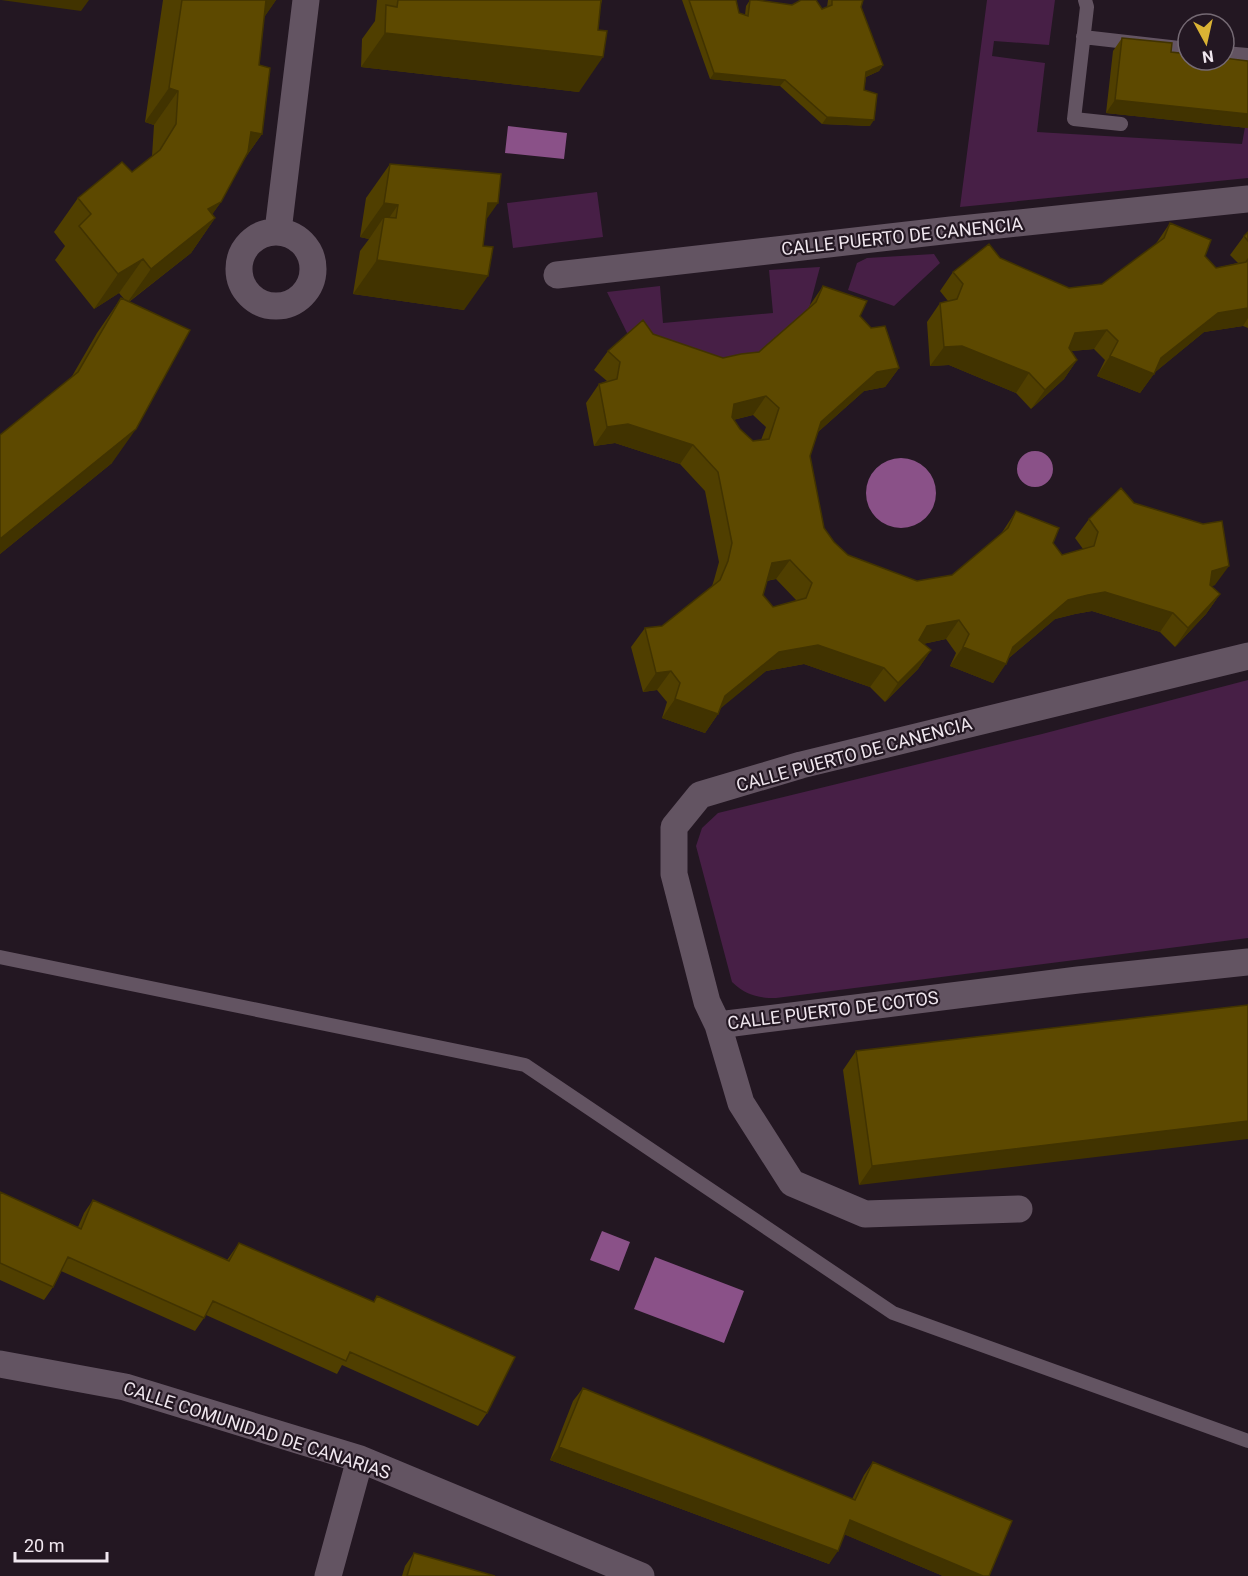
<svg xmlns="http://www.w3.org/2000/svg" width="1248" height="1576" viewBox="0 0 1248 1576" font-family="Roboto,sans-serif">
  <style>
    .green { fill: #471f46 }
    .water { fill: #8a5188 }
    .lines { fill: none; stroke-linecap: round; stroke-linejoin: round }
    .service { stroke: #635462; stroke-width: 14 }
    .minor { stroke: #635462; stroke-width: 27 }
    .wall { fill: #503f00; fill-rule: evenodd }
    .shaded-wall { fill: #413300 }
    .building { fill: #5d4900; stroke: #413300; stroke-width: 1.5; fill-rule: evenodd }
    .labels { text-anchor: middle; dominant-baseline: central; stroke-width: 4.5; stroke-linejoin: round; paint-order: stroke }
    .street-label { font-size: 18px; fill: #f0e7ef; stroke: #231722 }
  </style>
  <rect width="100%" height="100%" fill="#231722"/>
  <path class="green" d="M987 0H1055L1049 45 994 41 992 56 1045 63 1037 132 1242 144 1245 127 1248 128V178L960 207Z
    M597 192 603 237 513 248 507 203Z
    M934 254 940 263 894 306 848 290 857 263 867 258Z
    M820 267 810 305 803 321 746 371 630 339 607 292 660 286 663 323 773 313 769 270Z
    M1248 680V938L776 998C757 998 746 995 732 982L696 846 702 828 718 813 1042 734Z"/>
  <path class="water" d="M508 126 567 133 564 159 505 153Z
    M1017 469a18 18 0 1 1 36 0a18 18 0 1 1-36 0Z
    M866 493a35 35 0 1 1 70 0a35 35 0 1 1-70 0Z
    M602 1231 630 1242 619 1271 590 1260Z
    M655 1257 744 1291 724 1343 634 1309Z"/>
  <g class="lines">
    <path class="service" d="M1085 0 1087 7 1074 119 1121 124
      M1083 37 1188 49
      M1224 53 1248 55
      M0 957 525 1065 893 1313 1248 1441"/>
    <path class="minor" d="M278 231 306 0
      M239 269a37 37 0 1 1 74 0a37 37 0 1 1-74 0Z
      M557 275 951 230 1248 199
      M718 1025 1078 980 1248 962
      M1019 1209 865 1214 792 1183 741 1103 718 1025 707 1002 674 874V827L700 795 801 765 1248 656
      M0 1364 125 1387 360 1459 641 1576
      M328 1576 360 1459"/>
  </g>
  <path class="wall" d="M163 0H276L264 17 259 65 262 134 243 161 221 202 212 214 215 218 191 253 129 302 112 463 0 554V435L71 378 97 333 121 298 125 300 119 293 94 309 55 260 65 246 54 232 78 198 132 172 152 156 154 125 145 122Z
    M377 0H602L579 92 361 67 362 39 375 21Z
    M682 0H736L739 13 745 15 746 6 750 0H757L822 9 827 7 828 0H863L861 7 883 65 879 71 866 77 864 90 870 126 822 124 780 86 710 79Z
    M1122 38 1171 52 1248 61V128L1106 113 1113 51Z
    M390 164 486 220 464 310 353 294 360 251 369 239 360 237 366 198Z
    M1170 223 1205 256 1216 268 1238 263 1230 255 1244 236 1248 232V328L1243 326 1204 332 1155 372 1140 393 1097 376 1105 360 1094 349 1071 351 1077 360 1064 379 1031 409 1016 393 949 365 930 366 927 322 940 303 948 301 940 291 953 272 1000 258 1069 288 1102 284 1155 245Z
    M823 286 860 316 899 368 885 387 864 391 818 432 810 456 824 528 834 542 848 555 917 581 952 575 1001 534 1016 511 1053 543 1062 555 1083 549 1075 538 1089 519 1215 585 1211 586 1220 594 1206 614 1175 647 1160 632 1092 611 1075 614 1055 619 1009 658 993 683 950 666 956 653 946 639 923 644 931 650 918 669 885 702 870 687 804 664 766 671 720 708 718 714 705 733 662 718 667 702 657 690 643 692 631 647 645 628 662 626 712 586 714 580 719 562 705 491 680 464 615 443 594 446 586 403 599 384 607 381 594 370 608 351 653 334 723 358 759 352 808 309 810 305ZM753 415 766 427 761 440 753 441 740 429 733 420ZM776 579 797 601 773 607 763 595 767 581Z
    M1248 1005 859 1185 843 1070 856 1051Z
    M0 1192 78 1227 84 1213 93 1200 227 1260 239 1243 373 1302 377 1296 487 1413 478 1426 342 1365 337 1374 206 1315 195 1331 61 1271 53 1287 44 1300 0 1280Z
    M583 1388 852 1499 864 1475 873 1462 989 1576H943L844 1534 829 1564 550 1460 573 1401Z
    M414 1553 495 1576H402L405 1566Z"/>
  <path class="shaded-wall" d="M1 0H89L81 11Z
    M263 0H276L255 31Z
    M385 33 603 57 579 92 361 67Z
    M883 65 879 71 861 79 866 72Z
    M714 73 785 80 780 86 710 79Z
    M169 88 178 91 154 125 145 122Z
    M1115 100 1248 114V128L1106 113Z
    M827 117 874 120 870 126 822 124Z
    M251 132 262 134 238 168Z
    M221 202 202 229 215 218 191 253 127 303 151 269 208 209Z
    M384 203 398 205 382 228 384 217 369 239 360 237Z
    M488 203H498L474 237Z
    M143 259 119 293 94 309 118 274Z
    M377 260 488 276 464 310 353 294Z
    M1248 308V318L1243 326 1204 332 1153 374H1154L1140 393 1097 376 1110 356 1161 358 1218 313Z
    M1107 330 1094 349 1062 352 1075 333Z
    M962 346 1029 373 1016 393 949 365 930 366 944 347Z
    M1077 360 1064 379 1031 409 1045 390Z
    M899 368 885 387 864 391 808 441 821 422 877 372Z
    M766 396 753 415 720 423 734 404Z
    M628 424 693 445 680 464 615 443 594 446 607 427Z
    M136 429 112 463 0 554V539Z
    M790 560 776 579 759 582 772 563Z
    M1229 566 1215 585 1199 591 1212 571Z
    M1105 592 1173 613 1160 632 1092 611 1075 614 1055 619 1003 663 1006 664 993 683 950 666 963 647H1013L1068 600 1088 595Z
    M1220 594 1206 614 1175 647 1188 628Z
    M959 620 946 639 913 646 927 626Z
    M818 645 884 668 870 687 804 664 766 671 715 713 718 714 705 733 662 718 675 699 725 696 779 652Z
    M931 650 918 669 885 702 898 683Z
    M671 671 657 690 643 692 656 673Z
    M1248 1121V1139L859 1185 872 1166Z
    M559 1447 838 1551 829 1564 550 1460Z
    M850 1520 983 1576H943L841 1533Z"/>
  <path class="building" d="M182 0H266L259 65 270 68 262 134 251 132 248 152 221 202 208 209 215 218 151 269 143 259 118 274 79 226 91 214 78 198 122 162 132 172 160 150 176 124 178 91 169 88Z
    M398 0H601L598 30 607 31 603 57 385 33 386 5 397 7Z
    M689 0H736L739 13 748 16 750 0H757L792 5 801 0H816L822 9 832 5V0H863L861 7 883 65 866 72 864 90 877 94 874 120 827 117 785 80 714 73Z
    M1122 38 1172 43 1171 52 1188 54V60H1224V58L1248 61V114L1115 100Z
    M390 164 501 174 498 203H488L483 246 493 247 488 276 377 260 384 217 396 218 398 205 384 203Z
    M1170 223 1211 240 1205 256 1216 268 1246 262 1248 259V308L1218 313 1161 358 1154 374 1110 356 1118 341 1107 330 1075 333 1069 348 1077 360 1045 390 1029 373 962 346 944 347 940 303 957 299 963 284 953 272 989 244 1000 258 1069 288 1102 284 1164 238Z
    M1248 232V241L1244 236Z
    M823 286 867 301 860 316 871 328 885 326 899 368 877 372 821 422 810 456 824 528 834 542 848 555 917 581 952 575 1008 528 1016 511 1059 528 1053 543 1062 555 1094 546 1098 532 1089 519 1121 488 1134 503 1203 524 1222 521 1229 566 1212 571 1210 585 1220 594 1188 628 1173 613 1105 592 1088 595 1068 600 1013 647 1006 664 963 647 969 634 959 620 927 626 919 640 931 650 898 683 884 668 818 645 779 652 725 696 718 714 675 699 680 683 671 671 656 673 645 628 662 626 720 580 728 561 732 543 718 472 693 445 628 424 607 427 599 384 617 379 620 362 608 351 643 320 653 334 723 358 741 354 759 352 816 302ZM766 396 779 408 769 439 753 441 740 429 732 417 734 404ZM790 560 812 583 806 598 773 607 763 595 772 563Z
    M121 298 190 330 136 429 0 539V435L78 372Z
    M1248 1005V1121L872 1166 856 1051Z
    M0 1192 81 1229 93 1200 229 1261 239 1243 374 1302 377 1296 515 1357 487 1413 350 1352 346 1361 213 1301 204 1318 68 1257 53 1287 0 1263Z
    M583 1388 855 1500 873 1462 1012 1521 989 1576H983L850 1520 838 1551 559 1447Z
    M414 1553 495 1576H407Z"/>
  <g class="labels">
    <g class="street-label">
      <text transform="translate(902 236) rotate(-6)">CALLE PUERTO DE CANENCIA</text>
      <text transform="translate(854 754) rotate(-15)">CALLE PUERTO DE CANENCIA</text>
      <text transform="translate(833 1010) rotate(-7)">CALLE PUERTO DE COTOS</text>
      <text transform="translate(257 1430) rotate(18)">CALLE COMUNIDAD DE CANARIAS</text>
    </g>
  </g>
  <g transform="translate(1206 42) rotate(172)"><circle r="28" fill="#231722" stroke="#756a74" stroke-width="1.5"/>
  <path d="M0-4.5L10 22L0 15L-10 22Z" fill="#dab334"/>
  <text y="-9" font-size="16" font-weight="bold" text-anchor="middle" fill="#f0e7ef">N</text>
  </g>
  <path d="M15 1552v9h92v-9" fill="none" stroke="#f0e7ef" stroke-width="3"/>
  <text x="24" y="1552" font-size="18" fill="#f0e7ef" stroke="#231722" stroke-width="4.5" paint-order="stroke">20 m</text>
</svg>
